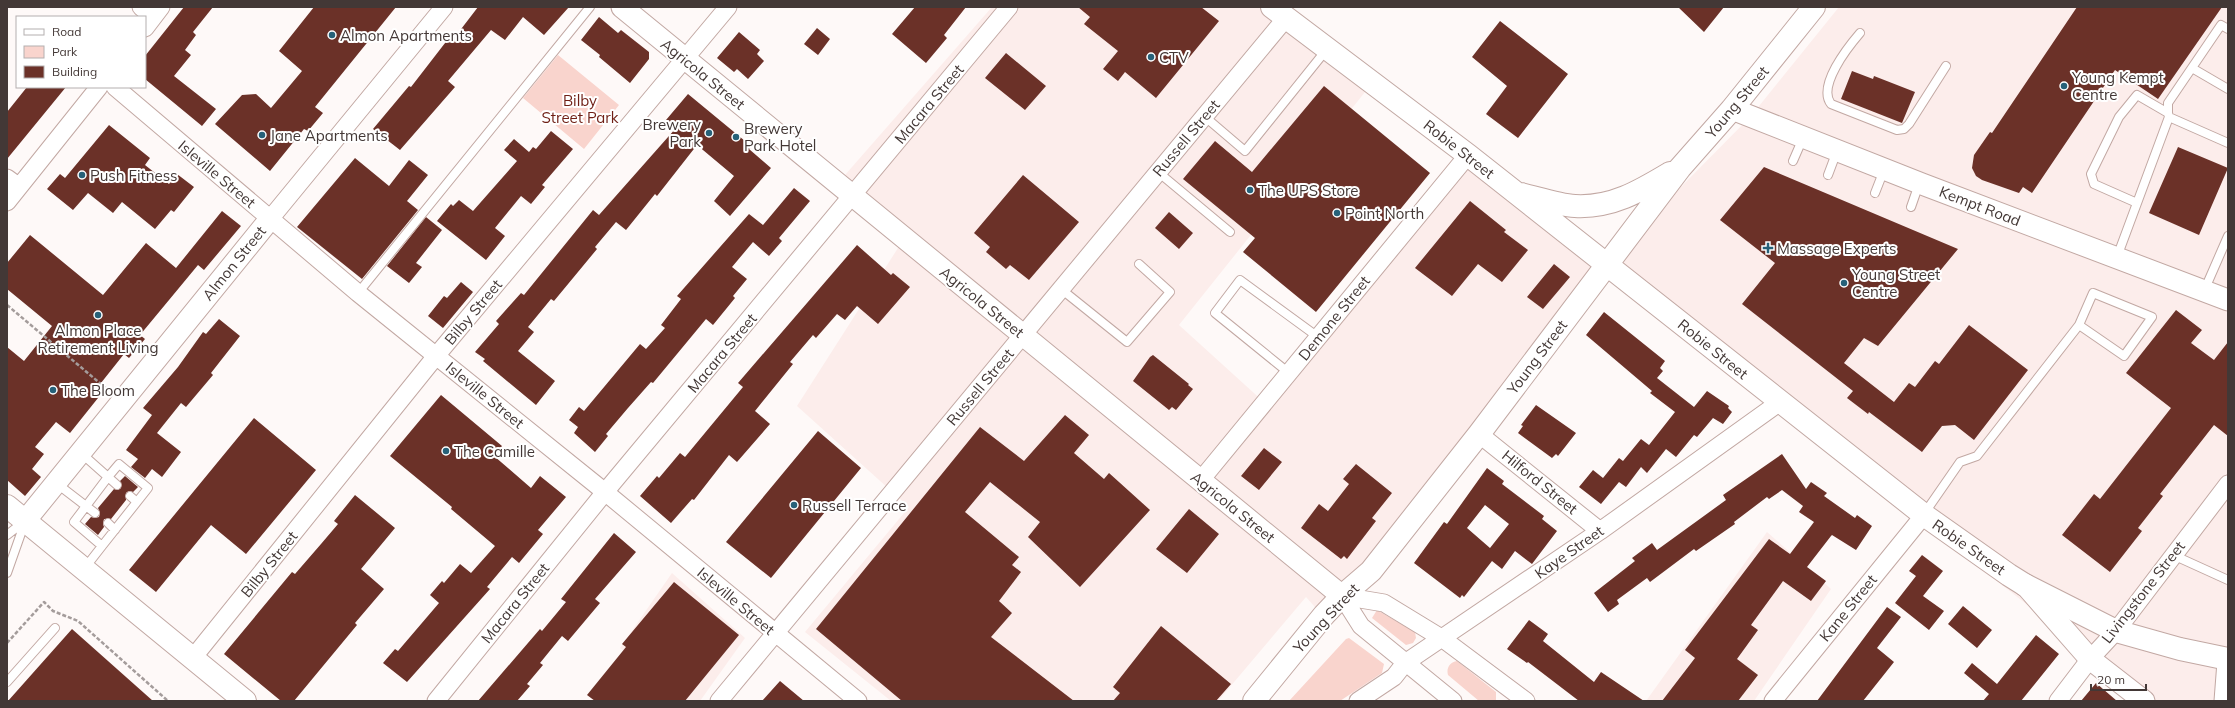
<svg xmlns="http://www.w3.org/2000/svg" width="2235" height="708" viewBox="0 0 2235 708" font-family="Mulish,sans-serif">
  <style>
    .built { fill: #fcedeb }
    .green { fill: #f9d4cd }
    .building { fill: #6b3128; fill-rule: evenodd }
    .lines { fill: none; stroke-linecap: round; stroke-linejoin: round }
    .service-casing { stroke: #c2a8a3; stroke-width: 10 }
    .minor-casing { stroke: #c2a8a3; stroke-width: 19 }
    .tertiary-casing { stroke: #c2a8a3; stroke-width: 23 }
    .secondary-casing { stroke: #c2a8a3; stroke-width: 24 }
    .primary-casing { stroke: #c2a8a3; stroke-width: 24 }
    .path { stroke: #a49c9b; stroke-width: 2.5; stroke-dasharray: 4 2; stroke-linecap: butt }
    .service { stroke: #fff; stroke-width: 8 }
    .minor { stroke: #fff; stroke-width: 17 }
    .tertiary { stroke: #fff; stroke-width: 21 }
    .secondary { stroke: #fff; stroke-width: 22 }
    .primary { stroke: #fff; stroke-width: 22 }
    .poi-dot { fill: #266179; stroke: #fff; stroke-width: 1.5 }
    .labels { text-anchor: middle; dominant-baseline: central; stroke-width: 4; stroke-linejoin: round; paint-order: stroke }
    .poi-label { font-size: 15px; fill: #433836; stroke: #fff; text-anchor: start }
    .street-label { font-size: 15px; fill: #433836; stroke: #fff }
    .park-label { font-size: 15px; fill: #6f1f15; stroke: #fff }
  </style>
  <rect width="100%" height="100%" fill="#fef9f8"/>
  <path class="built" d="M992 7H1267L1369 87 1179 325 1266 404 1460 158 1601 268 1751 116 1839 7H2228V701H2149L1601 268 1322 615 1306 597 1218 701H891L805 632 909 507 797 406 905 237 845 175Z
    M1767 532 1831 589 1754 701H1646Z
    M672 573 745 638 700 701H688L620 648Z"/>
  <path class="green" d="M558 55 619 105 584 149 523 98Z
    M1377 610 1415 632 1416 638 1413 643 1406 645 1372 618Z
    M1349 638 1384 664 1382 673 1340 701H1289L1346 639Z
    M1457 661 1496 692V701H1479L1448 675C1446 668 1450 662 1457 661Z"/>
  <path class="building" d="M184 7H213L193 32 196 35 185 50 191 55 174 76 216 109 202 126 145 79V56Z
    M314 7H396L315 107 323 113 308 131 304 129 270 171 215 124 242 95 256 94 271 108 302 71 279 51Z
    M478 7H569L544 35 523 17 505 40 491 30 448 81 455 87 400 150 373 129 409 86 411 87 452 34 455 37Z
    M915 7H966L944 35 947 38 926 63 892 34Z
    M1078 7H1201L1219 21 1156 98 1125 72 1118 81 1103 69 1118 51 1084 24 1090 17Z
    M1678 7H1724L1704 32Z
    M2077 7H2222L2158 99 2115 70 2032 193 2023 187 2019 193 1982 180 1976 176 1972 168 1974 155 1990 132 1992 133Z
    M599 17 618 33 621 30 649 52V59L630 83 599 57 600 55 581 40Z
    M1500 21 1568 74 1518 138 1486 114 1507 86 1472 57Z
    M817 28 830 39 818 55 804 44Z
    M739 32 760 50 757 54 764 61 748 79 737 69 734 72 717 58Z
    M1006 53 1046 86 1025 110 985 78Z
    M1852 71 1873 79 1874 76 1915 92 1902 123 1841 99Z
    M1324 86 1430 173 1316 312 1243 252 1255 238 1183 179 1215 141 1252 172Z
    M27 87H66L7 159V112Z
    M688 94 751 146 749 149 771 168 730 216 714 201 734 176 697 145 657 196 655 194 626 230 616 222 595 247 597 249 554 301 551 299 528 327 534 332 518 351 555 381 536 405 483 361 485 359 475 352 499 324 496 321 521 293 524 295 593 210 599 215 676 128 666 120Z
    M109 125 150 158 145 165 169 184 177 174 194 187 174 212 171 210 155 229 122 202 113 213 88 193 73 210 47 189 60 174 65 178Z
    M551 131 573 149 542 185 545 187 531 204 521 196 495 228 505 236 486 260 437 221 451 204 453 206 459 200 473 211 517 161 504 150 514 139 529 152 533 147 536 149Z
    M2178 147 2228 168 2199 235 2149 213Z
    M355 158 389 186 409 160 428 175 407 201 418 210 362 279 297 227Z
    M1764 167 1958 249 1878 346 1864 338 1844 363 1894 402 1909 383 1915 387 1935 361 1939 364 1969 325 2028 370 1974 440 1955 425 1942 426 1922 452 1869 412 1868 414 1847 398 1853 391 1742 304 1775 263 1720 220Z
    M1023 175 1079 222 1029 280 1010 265 1006 269 986 252 990 247 974 233Z
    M794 188 810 201 779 238 782 241 769 256 753 242 732 267 747 279 733 296 735 298 713 325 706 319 653 383 651 382 628 408 606 434 608 436 595 452 574 433 578 427 569 420 579 407 584 411 640 344 646 349 665 328 661 325 681 299 677 296 749 214 763 225Z
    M1470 201 1506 230 1504 232 1528 250 1502 282 1478 264 1452 296 1415 268Z
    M222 211 241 226 204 270 198 265 140 335 145 339 129 358 124 354 97 388 102 393 70 433 56 422 35 447 44 454 32 469 41 477 25 496 7 480V347L24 361 52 326 7 289V263L30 235 103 295 146 243 176 268Z
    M1169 212 1193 233 1179 249 1155 228Z
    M426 217 442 230 416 263 422 267 409 283 387 266Z
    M857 245 891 275 893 273 910 287 878 324 857 306 845 320 837 314 816 338 813 335 790 362 793 364 755 411 770 424 737 462 729 455 694 500 692 499 671 523 640 496 657 476 659 478 680 453 685 457 743 387 738 383Z
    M1554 264 1570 277 1543 309 1527 297Z
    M461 282 473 292 443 328 428 316 444 296 447 298Z
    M2176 310 2202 330 2191 343 2214 360 2228 342V436L2214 425 2160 494 2163 496 2138 528 2142 531 2110 572 2062 535 2094 494 2100 499 2171 408 2126 373Z
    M1604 312 1665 361 1660 368 1663 371 1657 378 1694 407 1707 391 1729 406 1728 408 1732 412 1723 424 1713 418 1697 437 1694 435 1676 457 1666 449 1647 473 1641 467 1626 487 1619 482 1601 504 1579 487 1593 470 1603 478 1619 458 1623 461 1641 439 1649 445 1675 412 1650 393 1652 391 1586 335Z
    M219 319 240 336 211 373 213 375 186 407 181 403 157 433 181 452 162 477 152 469 145 478 131 467 138 459 126 450 152 415 143 408 178 367 203 332 206 334Z
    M1153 355 1189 384 1188 385 1193 389 1176 410 1172 407 1169 410 1133 381 1150 357Z
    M441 395 502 446 494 456 531 488 540 476 566 497 538 530 543 534 519 563 512 557 487 587 490 589 407 682 383 663 395 649 398 651 439 603 430 595 442 581 444 583 460 564 471 573 495 546 451 509 452 507 390 456Z
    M1536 405 1576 433 1558 456 1556 454 1552 458 1518 433 1523 426 1521 425Z
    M1065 415 1089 435 1074 453 1104 479 1109 473 1150 510 1080 587 1028 537 1040 522 990 482 965 512 1019 557 1012 565 1021 572 999 601 1012 613 991 637 1074 701H902L816 629 980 427 1024 461Z
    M254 418 316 470 246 554 211 525 156 592 129 570Z
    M818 431 861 468 771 578 726 542Z
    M1264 448 1282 462 1259 490 1241 476Z
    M1782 454 1806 489 1811 482 1827 493 1824 496 1855 518 1857 515 1872 526 1856 550 1832 535 1831 536 1807 567 1826 581 1811 601 1783 581 1751 625 1758 630 1737 659 1758 675 1738 701H1662L1695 658 1685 650 1769 539 1790 554 1814 522 1799 512 1803 506 1782 490 1769 499 1767 497 1734 522 1735 524 1696 551 1694 549 1650 582 1647 578 1617 600 1619 604 1608 612 1594 593 1635 561 1632 558 1652 543 1657 550 1726 500 1723 495Z
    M1356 464 1392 493 1372 518 1376 521 1347 559 1344 556 1341 559 1301 528 1319 504 1328 511 1349 484 1343 479Z
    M1487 468 1504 481 1502 484 1544 516 1542 519 1557 531 1532 564 1515 551 1502 569 1492 561 1464 597 1462 595 1460 598 1414 563 1444 522 1447 524ZM1485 505 1509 524 1490 548 1467 528Z
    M125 476 138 487 133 492 129 491 126 493V500L111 519H104L103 524 104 527 98 535 85 524 91 517 95 518 99 517 100 513 98 508 114 489 118 490 121 488 120 481Z
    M355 495 395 528 361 569 384 589 355 623 357 625 294 701H281L224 654 292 572 295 574 321 544 338 524 334 521Z
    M1189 509 1219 534 1187 573 1156 549Z
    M614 533 636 552 595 599 600 603 568 641 562 636 540 663 543 665 527 684 530 686 517 701H478L540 629 542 631 566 602 561 599Z
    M1922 555 1943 571 1923 596 1944 611 1929 630 1895 603 1916 576 1909 571Z
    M674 582 739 635 685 701H595L587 695 626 647 622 644Z
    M1963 606 1992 630 1977 648 1948 624Z
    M1887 607 1901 617 1877 648 1894 662 1863 701H1817Z
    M1529 620 1548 634 1543 641 1594 682 1601 672 1644 701H1579L1528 662 1527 663 1507 649Z
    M1161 626 1231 684 1216 701H1113L1120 693 1113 687Z
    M72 629 153 701H8Z
    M2036 635 2059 654 2021 701H1983L1989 694 1964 673 1972 663 1997 684Z
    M780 681 804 701H762Z
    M2096 683 2117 701H2081Z"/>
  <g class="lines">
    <g class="service-casing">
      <path id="service" d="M1860 33C1848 47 1817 86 1831 104L1897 130 1904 129 1909 124 1946 66
        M2192 68 2228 89
        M2168 113V103L2221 25 2228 29
        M1204 116 1245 151 1327 49
        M1793 161 1803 138
        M1158 172 1230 232
        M1828 175 1837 151
        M1875 193 1884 170
        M2137 203 2094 184 2091 174 2119 117 2137 95 2168 113 2169 117
        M1911 207 1919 184
        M2117 257 2169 117 2228 143
        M1061 289 1127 342 1170 292 1139 264
        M2204 291 2228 236
        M358 293 590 7
        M1289 373 1215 313 1240 280 1318 337
        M81 453 108 477 74 522 102 546 148 488 119 464 108 477 117 485
        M56 483 95 513
        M130 496 137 502
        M1924 514 1960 462 1977 456 2079 325 2093 293 2152 317 2124 356 2079 325
        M108 523 115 530
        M7 535 25 521
        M2173 555 2228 580
        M84 569 102 546
        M7 573 25 522
        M7 682 55 628"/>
    </g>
    <g class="minor-casing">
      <path id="minor" d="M141 7 153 17
        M145 28 161 7
        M115 87 358 293 605 492 858 701
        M7 178 18 186
        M7 202 99 87
        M270 219 444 7
        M1479 434 1600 531
        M1200 481 1468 155
        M1342 596 1384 603 1443 639 1526 701
        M1342 596 1361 626 1453 701
        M192 659 436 356 728 7
        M436 701 605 492 1009 7
        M719 701 1286 18
        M1358 701 1394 677 1405 663 1600 531 1780 402
        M1773 701 1924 515
        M2058 701 2090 659 2116 631 2228 484"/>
    </g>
    <g class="tertiary-casing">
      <path id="tertiary" d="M622 7 1342 596
        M1732 109 1922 184 2228 300
        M25 521 270 219
        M2027 587 2090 659 2144 701
        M2225 701 2228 662"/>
    </g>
    <g class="secondary-casing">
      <path id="secondary" d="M1272 7 1468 155 1924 515 2009 575 2025 585
        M1521 194C1538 198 1558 205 1575 206 1612 208 1640 191 1670 173
        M7 506 245 701
        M1254 701 1324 615 1342 596 1371 571 1479 434 1680 168 1732 109 1814 7"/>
    </g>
    <g class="primary-casing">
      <path id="primary" d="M2025 585 2116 631 2180 649 2228 659"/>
    </g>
    <path class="path" d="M7 305 108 390
      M7 643 44 602 53 611 78 621 168 701"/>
    <use href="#service" class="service"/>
    <use href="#minor" class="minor"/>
    <use href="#tertiary" class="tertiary"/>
    <use href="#secondary" class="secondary"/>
    <use href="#primary" class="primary"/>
  </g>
  <g class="poi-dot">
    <circle cx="332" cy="35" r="4"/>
    <circle cx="1151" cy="57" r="4"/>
    <circle cx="2064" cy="86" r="4"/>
    <circle cx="709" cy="133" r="4"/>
    <circle cx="262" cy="135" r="4"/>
    <circle cx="736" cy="137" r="4"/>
    <circle cx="82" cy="175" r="4"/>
    <circle cx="1250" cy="190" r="4"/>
    <circle cx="1337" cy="213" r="4"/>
    <path d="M1766 242h4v4h4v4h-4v4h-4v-4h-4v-4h4z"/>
    <circle cx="1844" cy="283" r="4"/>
    <circle cx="98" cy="315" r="4"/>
    <circle cx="53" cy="390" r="4"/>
    <circle cx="446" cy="451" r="4"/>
    <circle cx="794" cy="505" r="4"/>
  </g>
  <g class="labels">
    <g class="poi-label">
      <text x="340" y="35">Almon Apartments</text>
      <text x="1159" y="57">CTV</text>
      <text x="2072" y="77">Young Kempt<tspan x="2072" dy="17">Centre</tspan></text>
      <text x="701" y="124" text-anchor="end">Brewery<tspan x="701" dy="17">Park</tspan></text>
      <text x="744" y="128">Brewery<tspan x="744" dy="17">Park Hotel</tspan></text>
      <text x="270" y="135">Jane Apartments</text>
      <text x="90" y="175">Push Fitness</text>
      <text x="1258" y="190">The UPS Store</text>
      <text x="1345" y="213">Point North</text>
      <text x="1777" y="248">Massage Experts</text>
      <text x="1852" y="274">Young Street<tspan x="1852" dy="17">Centre</tspan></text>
      <text x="98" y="330" text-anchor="middle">Almon Place<tspan x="98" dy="17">Retirement Living</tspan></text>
      <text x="61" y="390">The Bloom</text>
      <text x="454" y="451">The Camille</text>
      <text x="802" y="505">Russell Terrace</text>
    </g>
    <g class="street-label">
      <text transform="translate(703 74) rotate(39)">Agricola Street</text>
      <text transform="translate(1737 102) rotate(-50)">Young Street</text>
      <text transform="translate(929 104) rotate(-50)">Macara Street</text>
      <text transform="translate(1186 138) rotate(-50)">Russell Street</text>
      <text transform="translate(1459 149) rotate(38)">Robie Street</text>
      <text transform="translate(217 174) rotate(40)">Isleville Street</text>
      <text transform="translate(1980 206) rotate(21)">Kempt Road</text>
      <text transform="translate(234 263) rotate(-51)">Almon Street</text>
      <text transform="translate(982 302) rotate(39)">Agricola Street</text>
      <text transform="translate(473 312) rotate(-50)">Bilby Street</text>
      <text transform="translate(1334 318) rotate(-51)">Demone Street</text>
      <text transform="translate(1713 349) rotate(39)">Robie Street</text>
      <text transform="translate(722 353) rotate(-50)">Macara Street</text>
      <text transform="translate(1537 357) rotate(-53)">Young Street</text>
      <text transform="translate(980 387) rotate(-50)">Russell Street</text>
      <text transform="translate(485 395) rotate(39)">Isleville Street</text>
      <text transform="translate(1540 482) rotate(39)">Hilford Street</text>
      <text transform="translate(1233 507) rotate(39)">Agricola Street</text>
      <text transform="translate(1969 547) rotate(35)">Robie Street</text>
      <text transform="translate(1569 552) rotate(-35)">Kaye Street</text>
      <text transform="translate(269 564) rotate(-51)">Bilby Street</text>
      <text transform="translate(2143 592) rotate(-52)">Livingstone Street</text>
      <text transform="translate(736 601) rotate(40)">Isleville Street</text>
      <text transform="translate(515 603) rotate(-51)">Macara Street</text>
      <text transform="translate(1848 608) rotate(-51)">Kane Street</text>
      <text transform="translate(1326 618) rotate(-47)">Young Street</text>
    </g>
    <g class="park-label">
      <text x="580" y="100">Bilby<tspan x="580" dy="17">Street Park</tspan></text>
    </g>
  </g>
  <rect width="2235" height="708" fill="none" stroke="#433836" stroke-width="16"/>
  <rect x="16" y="16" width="130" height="72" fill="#ffffff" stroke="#b4afaf"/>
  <rect x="24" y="29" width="20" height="6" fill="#ffffff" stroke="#b4afaf"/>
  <text x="52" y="36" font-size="12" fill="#433836">Road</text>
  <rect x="24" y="46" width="20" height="12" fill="#f9d4cd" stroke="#b4afaf"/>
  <text x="52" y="56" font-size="12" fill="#433836">Park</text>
  <rect x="24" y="66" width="20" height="12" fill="#6b3128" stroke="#b4afaf"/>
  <text x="52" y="76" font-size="12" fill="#433836">Building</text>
  <path d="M2091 684v6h55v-6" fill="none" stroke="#433836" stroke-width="2"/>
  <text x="2097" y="684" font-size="12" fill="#433836" stroke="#ffffff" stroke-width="3" paint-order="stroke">20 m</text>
</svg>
